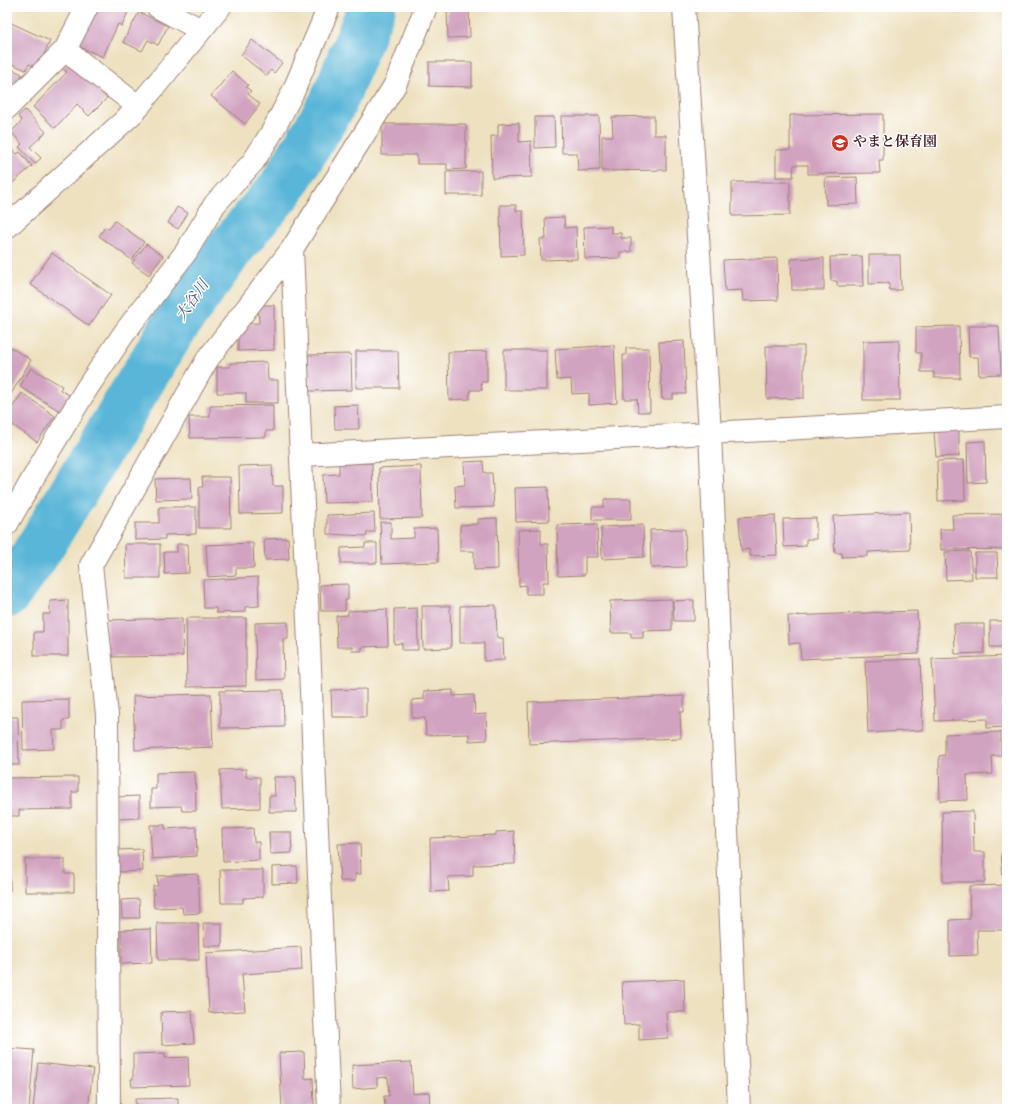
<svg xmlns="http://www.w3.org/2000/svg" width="1014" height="1116" viewBox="0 0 1014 1116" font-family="'Sorts Mill Goudy','Noto Serif JP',serif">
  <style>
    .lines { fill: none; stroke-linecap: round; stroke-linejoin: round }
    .river { stroke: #5ab6d8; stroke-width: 48 }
    .building { fill: #d1a3c0 }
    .minor-casing { stroke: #9c8076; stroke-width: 24 }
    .minor { stroke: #fff; stroke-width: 22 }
    .labels { text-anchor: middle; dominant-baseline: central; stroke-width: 3; stroke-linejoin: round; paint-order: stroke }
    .poi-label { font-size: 14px; font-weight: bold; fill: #4a1f2b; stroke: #fff; text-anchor: start }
    .water-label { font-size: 15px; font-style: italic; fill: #505b70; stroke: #fff }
  </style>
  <rect width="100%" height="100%" fill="#fff"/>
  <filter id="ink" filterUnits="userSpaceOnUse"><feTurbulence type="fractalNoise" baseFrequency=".025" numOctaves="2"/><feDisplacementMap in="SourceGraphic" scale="8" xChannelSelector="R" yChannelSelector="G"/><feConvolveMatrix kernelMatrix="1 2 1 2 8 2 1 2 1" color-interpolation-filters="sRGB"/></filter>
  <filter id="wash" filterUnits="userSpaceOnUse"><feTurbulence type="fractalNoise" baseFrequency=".012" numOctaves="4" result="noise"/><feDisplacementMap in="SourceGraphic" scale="16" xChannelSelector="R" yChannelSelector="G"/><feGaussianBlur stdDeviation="0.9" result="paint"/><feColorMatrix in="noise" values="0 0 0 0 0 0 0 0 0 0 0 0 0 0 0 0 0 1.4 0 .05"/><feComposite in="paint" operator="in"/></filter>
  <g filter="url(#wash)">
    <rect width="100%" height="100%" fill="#eee1c0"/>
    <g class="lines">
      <path class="river" d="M7 594 33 558 172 330 232 246 282 187 332 105 372 7"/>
    </g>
    <g id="blocks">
      <path class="building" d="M93 7H130L122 26 118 24 103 57 75 45Z
        M469 7 470 37 448 38 447 8Z
        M139 12 168 26 158 45 148 40 142 51 123 42Z
        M7 21 50 41 38 68 29 64 26 70 7 62Z
        M252 40 282 63 274 73 271 70 267 76 241 55Z
        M69 61 107 98 89 116 77 104 55 128 33 107 67 72 62 68Z
        M429 62H472V87L429 86Z
        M7 67 22 74 12 96 7 94Z
        M232 71 248 85 246 87 251 91 248 94 260 104 245 124 211 96Z
        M25 110 46 132 30 147 41 158 35 164 19 147 22 144 11 132 22 121 18 116Z
        M883 114V160H879L880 173 808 174V165H794L793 177H776V150H790V115Z
        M561 116H599L600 170 578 171 577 153H562Z
        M654 116V135H666V170L602 171V136H613L612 117Z
        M535 117H554L555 147 535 148Z
        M519 123V142L531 141 532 177 492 178 491 136H498V124Z
        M382 124H466V169L447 170V164H417V155H382Z
        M11 147 17 154 20 152 32 166 7 188V148L8 149Z
        M481 171V195H446V172Z
        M857 177 858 204 826 205 825 178Z
        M732 182H790V215L732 216Z
        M500 205H516V211H523L524 255 501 256Z
        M177 207 188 213 178 229 168 223Z
        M564 217 565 228 576 227 577 259 541 260 540 239H546L545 218Z
        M115 221 144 242 132 260 99 236 105 227 109 229Z
        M611 226V233H621V238H631V252H620V258L585 259 584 227Z
        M146 244 163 256 149 275 132 263Z
        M52 253 111 295 89 326 30 284Z
        M869 255H900L901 290H889V283L869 284Z
        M862 256 863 286H837V281H831L830 257Z
        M777 258 778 300 743 301 742 290 725 291 723 260Z
        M824 258V290H792L791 259Z
        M258 305H274V350L238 351V324L259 323Z
        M959 326 960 378H934V372H921V353H916V327Z
        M968 326H999L1001 374 979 375 978 357H969Z
        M899 340 900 400H863V341Z
        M684 341 686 394H673V399H662L659 342Z
        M7 345 31 360 11 394 7 392Z
        M614 345 617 403 589 405V393L572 394 571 379 557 380 555 349Z
        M766 346H804V398L767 399Z
        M626 348H649L650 412H638L637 399H624L623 355H626Z
        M504 350H547V390H504Z
        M356 351H398L399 388H356Z
        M487 351V382H481L482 390H470V399L449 400 448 352Z
        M351 354 352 390 309 391 308 355Z
        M267 362 268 380H278V403H246V393H217V367H230V363Z
        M31 368 62 386 60 390 69 395 60 411 20 387Z
        M22 393 55 416 37 442 7 421V415Z
        M273 405V431H266V437L190 438 189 417H210V406Z
        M358 405 359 429H335L334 406Z
        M959 431V456L936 457 934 432Z
        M985 441 986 482 968 483 967 442Z
        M964 460 965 500 938 501 937 461Z
        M483 461 484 473H492L494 507 456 508 455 486 465 485 464 462Z
        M372 463 373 502 324 503 323 475 339 474V464Z
        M272 465 273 486H283V513L240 514 239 466Z
        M421 466 422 518 380 519 379 468Z
        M202 477H230L231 528H199V487H203Z
        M191 478 192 499 156 500 155 479Z
        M548 487 549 521 516 522 515 488Z
        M604 499H631V520H592V507H604Z
        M159 507H196V534L165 535V539L135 540V523H159Z
        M909 512 910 550 868 552V556L842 557V553H835L833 516Z
        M374 513 375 532H367V536L327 534V515Z
        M1007 514V549L941 550 940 529H953L952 515Z
        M775 515 777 555 750 556 749 549 741 550 739 517Z
        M497 518 498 569 474 570V551H460V525L478 524V519Z
        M816 518V539H806V546L784 547 783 519Z
        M380 522H391V539L414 538V529L437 528 438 562 382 564Z
        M597 524 598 557H585V575L558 576 557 525Z
        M643 525 644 557 602 559 601 527Z
        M541 529V544H548L549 582H543V594H526V585L519 586 518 530Z
        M685 529 686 567 651 568 650 530Z
        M288 538 289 559 265 560 264 539Z
        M253 543 254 568H236V575L208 577 206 545Z
        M365 543H377V563H341V548L365 547Z
        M125 544H160V578H126Z
        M177 544H188L189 573 165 574 164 552H177Z
        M970 551 972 579 946 580 945 552Z
        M975 553H997L998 577H975Z
        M258 577 259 606 245 607V612L216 613V608H204L203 580Z
        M348 584V600H345V611H321L320 585Z
        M672 599V630L643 631V638H631V633H611L610 601Z
        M68 600V656H34V632H43V614H50V601Z
        M694 600V621H674L673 601Z
        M496 605 497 638H503L504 660 484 661V643H460V606Z
        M422 606H450L451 648 423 649Z
        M417 608 418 650H402V643L394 644V609Z
        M387 609 388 646 362 647V651H352V647H337L336 616 348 615V611Z
        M917 611 919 654 801 659 800 643 789 644 788 616Z
        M182 618 183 656 108 657 107 620Z
        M186 618H246V686L187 687Z
        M990 621H1007V647H990Z
        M288 622V639H283L284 679 256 680 255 623Z
        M954 624H984V653L955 654Z
        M1007 656V727L987 728V719L935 721 932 659Z
        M920 659 923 730 868 733 865 661Z
        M366 689V717H332L331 690Z
        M283 690 284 727 220 728V691Z
        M453 690V696L474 695 475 715 486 714 487 740 469 741V734L426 735 425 718H412V700L424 699V691Z
        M211 694 213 747 135 750 133 696Z
        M684 696V712H680L681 738 529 744 528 702Z
        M69 699V720H63V730H53L54 749 23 750 22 700Z
        M7 717H18L19 765H7Z
        M1001 732V756H992L993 774 967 775 968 800 940 801 939 756 945 755V734Z
        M246 769V777H260V808L222 809 220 770Z
        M195 772 196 811H182L181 806 151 807V789H156V773Z
        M78 777V792H72V809L19 810V816H7V778Z
        M274 777H295L296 812H269V796H275Z
        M139 796V818L117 819 116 797Z
        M973 811 974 852H985V882H943L942 812Z
        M150 825H165V829L196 827 197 856 152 859Z
        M253 828 254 842H259V860L223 862 222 829Z
        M514 831 515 864 473 865V876L448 877 449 891 431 892 430 838 496 835V832Z
        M269 832H291L292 853 270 854Z
        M360 843 361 874H355V881H340L338 844Z
        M142 849 143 871 119 872 118 850Z
        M1001 853H1007V880H1003Z
        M7 857H10V891H7Z
        M25 859H65V874H74V892H25Z
        M297 866 298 883 272 884V867Z
        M220 870H263V897L243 898V903H221Z
        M198 874 200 913 183 914 182 907 154 908 153 886H158L157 876Z
        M1007 885V930H977L978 955 950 956V920L970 919 969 886Z
        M139 899 140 918H122L121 900Z
        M157 923H198L199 960H158Z
        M203 923H222V946H204Z
        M151 929 152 963 121 964V930Z
        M301 947 302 970 242 974 245 1011 209 1013 206 953Z
        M684 979 685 1012H666L668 1038 639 1040V1024L624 1025 622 982Z
        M192 1011 194 1043 162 1045 161 1012Z
        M7 1048 34 1050 29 1109H7Z
        M304 1052 305 1079 313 1078 314 1105 307 1106V1109H282L279 1053Z
        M165 1053V1058L188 1057 189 1085 132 1087 131 1079H133V1054Z
        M411 1062 413 1094 429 1092 430 1109H385L384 1096H389L388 1077 377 1078V1087L353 1089 352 1065Z
        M38 1063 93 1069 88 1109H33Z
        M178 1098V1109H136L135 1099Z"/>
    </g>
  </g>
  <g filter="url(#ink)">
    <use href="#blocks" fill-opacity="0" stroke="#9c8076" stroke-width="1"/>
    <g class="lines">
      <g class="minor-casing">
        <path id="minor" d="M158 7 201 30
          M684 7 710 433 739 1109
          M65 50 139 107
          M7 108 65 50 87 7
          M7 227 133 113 220 7
          M292 249 329 1109
          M302 455 1007 417
          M7 524 44 459 87 388 125 332 186 252 215 204 253 162 272 132 293 92 329 7
          M109 1109 107 715 91 565 207 360 292 249 395 85 426 7"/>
      </g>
      <use href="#minor" class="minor"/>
    </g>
  </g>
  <defs>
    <g id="school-disc" transform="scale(0.9)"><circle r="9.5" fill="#c8321e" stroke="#fff"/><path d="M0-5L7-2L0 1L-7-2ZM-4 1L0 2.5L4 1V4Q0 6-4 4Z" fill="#fff"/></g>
  </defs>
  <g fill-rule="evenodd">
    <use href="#school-disc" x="840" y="143"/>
  </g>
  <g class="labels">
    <g class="poi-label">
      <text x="853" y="143">やまと保育園</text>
    </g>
    <g class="water-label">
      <text transform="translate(193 301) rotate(-55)">大谷川</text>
    </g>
  </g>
  <rect width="1014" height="1116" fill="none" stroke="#fff" stroke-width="24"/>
</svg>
